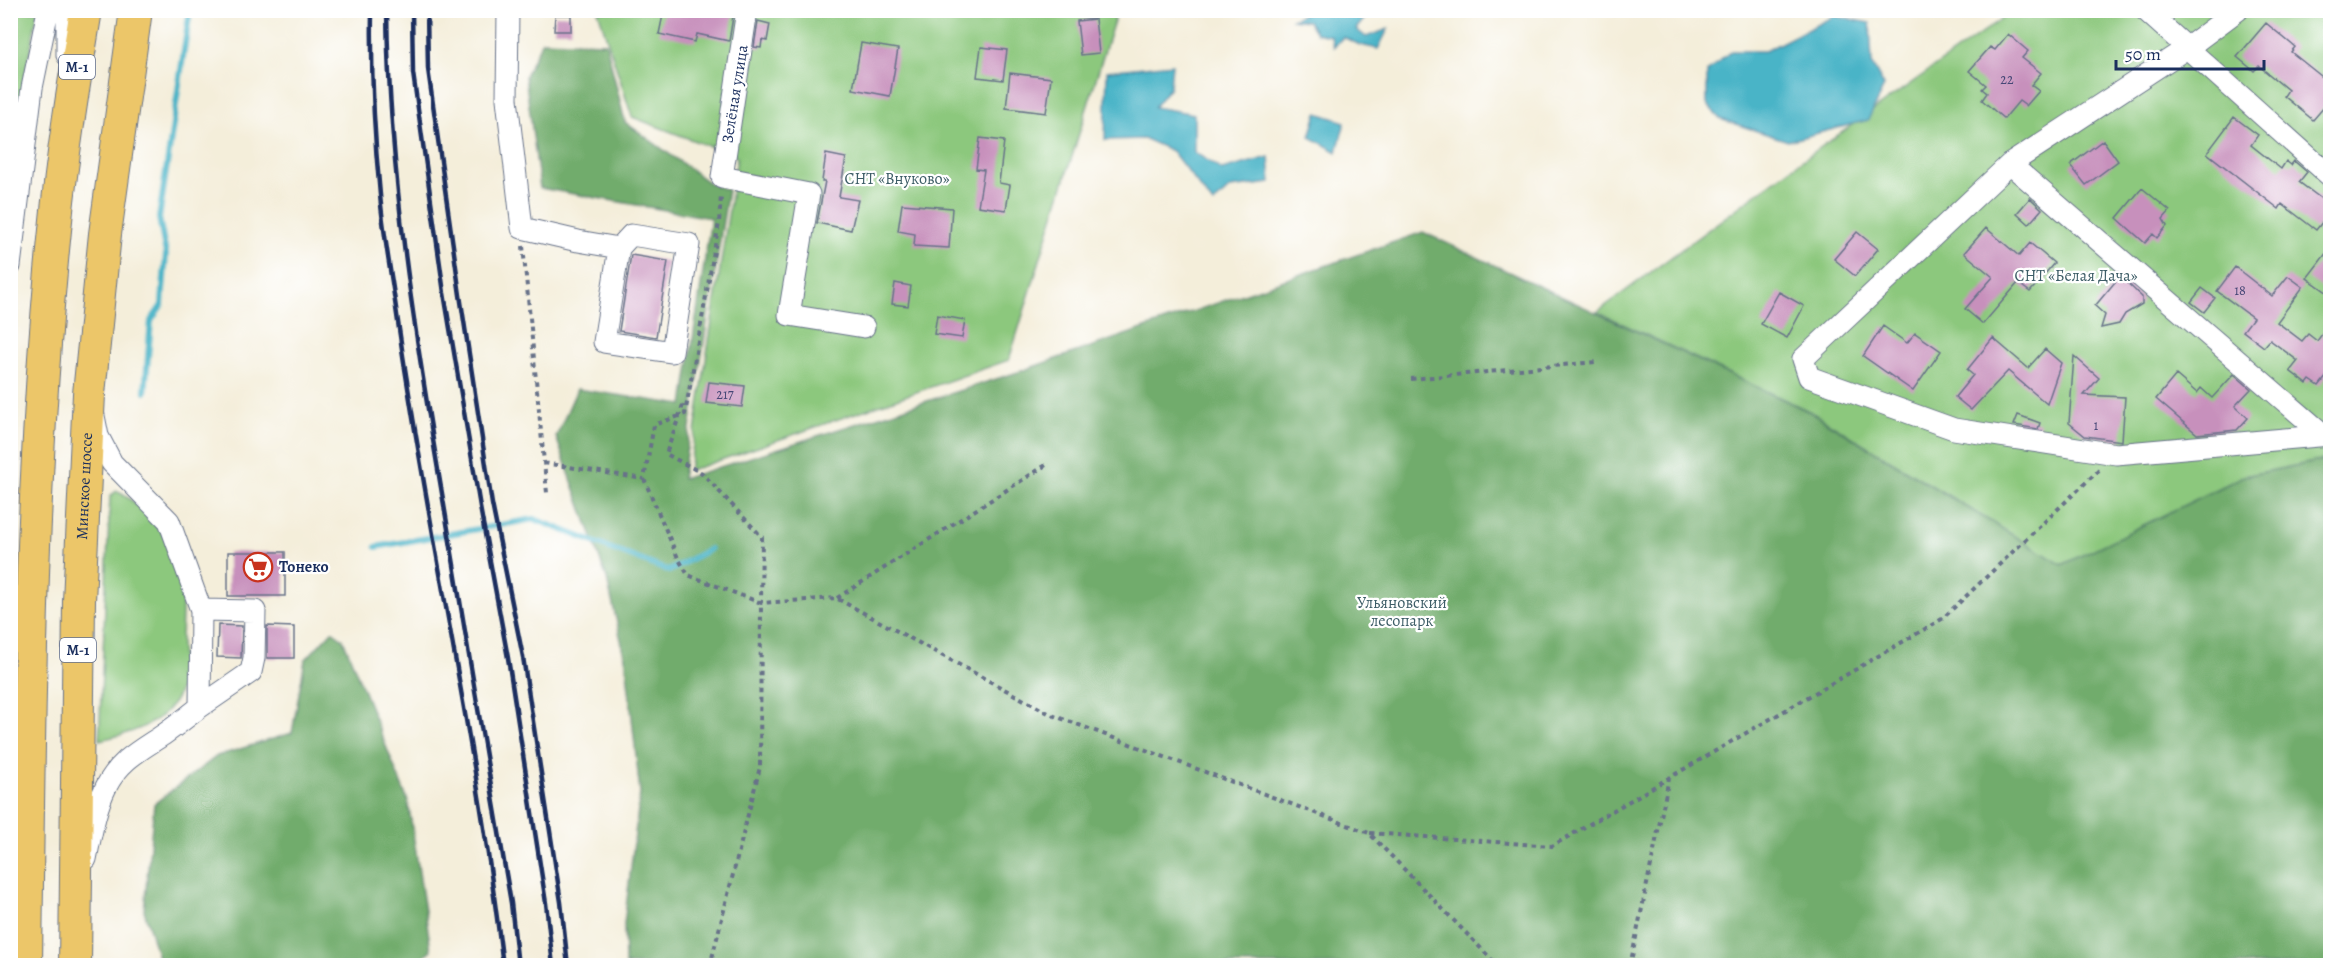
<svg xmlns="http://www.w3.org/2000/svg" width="2341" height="976" viewBox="0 0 2341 976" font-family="Alegreya,serif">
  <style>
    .green { fill: #8cc87d; stroke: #547c6e; stroke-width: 1.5 }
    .forest { fill: #71ac6c; stroke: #466e65; stroke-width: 1.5 }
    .water { fill: #49b4c7; stroke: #327292; stroke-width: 1.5 }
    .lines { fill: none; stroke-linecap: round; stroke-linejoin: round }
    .stream { stroke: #49b4c7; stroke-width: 6 }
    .building { fill: #c790bc }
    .minor-casing { stroke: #677289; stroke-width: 23 }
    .highway-casing { stroke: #677289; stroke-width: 34 }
    .path { stroke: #677289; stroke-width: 4; stroke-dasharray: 4.5 4.5; stroke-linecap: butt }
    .minor { stroke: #fff; stroke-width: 21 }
    .highway { stroke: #ecc669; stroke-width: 32 }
    .rail { stroke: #1b2f5e; stroke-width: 4.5 }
    .labels { text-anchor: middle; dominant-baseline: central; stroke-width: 4.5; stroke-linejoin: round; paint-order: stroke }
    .number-label { font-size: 14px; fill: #464776 }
    .shield { fill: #fff; stroke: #5f6d8e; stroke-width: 1.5 }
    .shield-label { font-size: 15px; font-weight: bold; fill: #1b2f5e }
    .street-label { font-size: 16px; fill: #1b2f5e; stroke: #fff }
    .park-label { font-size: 16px; fill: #3d5d67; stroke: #fff }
    .poi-label { font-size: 16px; font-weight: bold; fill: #1b2f5e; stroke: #fff; text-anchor: start }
  </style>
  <rect width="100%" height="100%" fill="#fff"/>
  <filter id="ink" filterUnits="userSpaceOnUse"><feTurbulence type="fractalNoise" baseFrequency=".0167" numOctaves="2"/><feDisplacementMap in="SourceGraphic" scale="12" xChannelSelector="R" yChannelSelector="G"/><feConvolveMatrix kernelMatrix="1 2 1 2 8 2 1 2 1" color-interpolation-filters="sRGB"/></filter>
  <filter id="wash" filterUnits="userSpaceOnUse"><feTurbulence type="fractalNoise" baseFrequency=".008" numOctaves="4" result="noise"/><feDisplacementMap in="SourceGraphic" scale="24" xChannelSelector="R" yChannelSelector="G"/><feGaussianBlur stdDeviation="1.35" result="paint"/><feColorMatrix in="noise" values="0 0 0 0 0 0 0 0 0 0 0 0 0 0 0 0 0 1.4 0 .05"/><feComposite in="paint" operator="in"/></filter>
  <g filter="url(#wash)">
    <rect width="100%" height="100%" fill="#f4eeda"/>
    <path class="green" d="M11 11H38L14 133 11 169Z
      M598 11H1117L1009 360 689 471 737 157 632 117Z
      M2013 11H2330V459L2244 476 2062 565 1811 412 1597 312 1790 169Z
      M117 491C151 510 174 541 181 580 184 600 181 623 181 644 182 662 185 686 174 702 158 726 126 735 99 740L110 496Z"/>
    <path class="forest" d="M542 41 606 43 625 122 711 184 728 190 682 479 1018 372 1423 232 1810 412 2062 565 2244 476 2330 459V965H625L624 924 640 793 626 662 607 579 556 437 577 389 683 405 711 218 540 188 525 76Z
      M332 631 343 639 408 801 431 950 413 965H160L144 910 154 804 217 756 292 733 305 660Z"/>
    <path class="water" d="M1305 11H1326L1329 13 1330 11H1340L1348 17C1357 12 1364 8 1375 12L1365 18 1356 29 1366 37 1388 29 1378 49 1360 45 1343 37 1334 47 1331 36 1316 33 1308 21 1292 19 1306 13Z
      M1834 16 1870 23 1872 64 1884 86 1868 120 1788 141 1720 119 1707 104V72L1731 51H1765Z
      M1172 64 1170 87 1154 107 1194 114V152L1222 170 1269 157 1271 183 1230 188 1213 204 1172 151 1145 139 1105 140 1107 71Z
      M1317 113 1345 122 1337 152 1310 137Z"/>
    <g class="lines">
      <path class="stream" d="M145 392 151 321 162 305 163 290 166 254 159 218 190 10
        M376 547 534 519 669 571 710 549"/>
    </g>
    <g id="blocks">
      <path class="building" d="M664 10H734L729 41 697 34 695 42 659 34Z
        M555 15H571V31H554Z
        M1095 19 1099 53 1081 55 1077 21Z
        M758 21 770 24 767 41 762 40 761 48 754 47Z
        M2266 23 2295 47 2291 52 2331 84V99L2313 120 2284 96 2288 90 2259 66 2254 71 2237 57Z
        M2008 34 2028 51 2022 58 2041 73 2031 85 2039 91 2026 106 2019 101 2004 119 1982 100 1987 93 1982 89 1986 85 1969 71 1990 47 1995 50Z
        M861 43 898 49 890 96 853 89Z
        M981 47 1007 50 1003 80 977 77Z
        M1010 73 1051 78 1046 113 1006 108Z
        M2234 117 2258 135 2251 145 2281 169 2286 161 2291 165 2294 161 2307 172 2299 182 2331 206V211L2316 230 2282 204 2279 209 2207 153Z
        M980 138 1004 141 999 183 1010 185 1006 210 978 206 984 170 976 169Z
        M2103 140 2118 161 2086 185 2070 165Z
        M826 154 846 158 839 197 858 200 851 230 817 223 825 181H822Z
        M2142 188 2170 211 2163 219 2167 226 2157 238 2153 234 2145 243 2117 218Z
        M2030 198 2042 209 2029 224 2017 213Z
        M902 204 952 208 949 248 914 246 915 234 898 231Z
        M1986 228 2019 256 2030 243 2054 263 2030 292 2018 283 1983 324 1965 309 1993 277 1964 253Z
        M1857 232 1878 249 1855 276 1834 259Z
        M2331 247V295L2307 278Z
        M631 255 668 261 656 337 619 331Z
        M2235 267 2272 296 2288 276 2303 287 2277 322 2302 341 2308 334 2317 341 2331 322V371L2319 386 2310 380 2307 384 2290 371 2298 361 2270 340 2264 347 2243 331 2253 318 2217 291Z
        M2120 276 2142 297V304L2125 314 2119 324 2101 328 2105 315 2095 306Z
        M895 283 911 286 908 306 892 304Z
        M2202 288 2215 298 2204 312 2191 302Z
        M1779 292 1804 306 1787 338 1761 324Z
        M937 315 965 320 962 338 934 334Z
        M1883 326 1907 343 1915 333 1941 351 1913 391 1863 356Z
        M1993 338 2028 368 2045 349 2061 363 2047 404 2008 371 1971 410 1955 397 1973 375 1967 370Z
        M2074 356 2099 378 2084 395 2125 397 2122 441 2085 436 2069 423Z
        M2234 374 2251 389 2235 406 2248 418 2237 430 2197 434 2156 399 2176 375 2197 393 2201 388 2212 398Z
        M709 382 745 386 742 407 706 403Z
        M2018 415 2040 423 2038 429 2014 425Z
        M228 552H285V596H228Z
        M218 625 242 626 241 658 217 657Z
        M267 626 294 627V658H267Z"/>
    </g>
  </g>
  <g filter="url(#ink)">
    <use href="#blocks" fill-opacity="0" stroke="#677289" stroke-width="1.5"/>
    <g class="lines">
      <g class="minor-casing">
        <path id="minor" d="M67 10V55
          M508 10 507 99 522 228 578 241 619 248
          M747 10 722 177 809 194 789 315 864 327
          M2145 10 2330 176
          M2238 10 2187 48 2010 164 1803 359 1809 377 1954 429 2116 454 2330 435
          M2010 164 2325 436
          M631 235 689 244 672 352 604 342 619 248Z
          M10 266 32 88 48 10
          M10 606 30 623
          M200 707 251 672 254 658 255 611 201 610
          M86 859C91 835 95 809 106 787 120 760 139 751 163 735 176 726 188 716 200 707L201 610 169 521 112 463 98 436 94 416"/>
      </g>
      <g class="highway-casing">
        <g id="highway">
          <path d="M26 966C29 720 30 474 55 230 62 156 74 83 86 10"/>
          <path id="s1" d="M75 966 79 601 89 394 105 234 136 10"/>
        </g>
      </g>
      <path class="path" d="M523 246 547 493
        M1411 379 1596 362
        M683 405 666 454 702 473 762 537 761 603 836 598 1052 715 1369 833 1498 966
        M544 463 644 479
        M837 598 1046 465
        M1370 833 1552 846 1942 619 2099 470
        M710 966 760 767 761 603 688 575 678 558 644 479 654 425 685 414 719 223 721 196
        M1630 966 1669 778"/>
      <use href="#minor" class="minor"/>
      <use href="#highway" class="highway"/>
      <path class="rail" d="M372 10C371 71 374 134 380 195 384 239 393 284 399 329 430 542 478 752 503 966
        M387 10C389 177 416 342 444 505 466 638 488 770 511 903L518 966
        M412 10 413 73 444 293 480 507 508 658 546 903 553 966
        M427 10 428 69 460 295 492 504 523 657 561 902 568 966"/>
    </g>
  </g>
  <defs>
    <g id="supermarket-ring" transform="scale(1.5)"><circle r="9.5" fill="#fff" stroke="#c8321e" stroke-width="1.5"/><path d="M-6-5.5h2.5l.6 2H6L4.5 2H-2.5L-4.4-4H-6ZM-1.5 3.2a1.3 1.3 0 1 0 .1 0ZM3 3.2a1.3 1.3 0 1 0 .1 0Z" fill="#c8321e"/></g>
  </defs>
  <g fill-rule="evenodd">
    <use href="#supermarket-ring" x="258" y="567"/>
  </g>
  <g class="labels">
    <g class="number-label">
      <text x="2007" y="79">22</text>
      <text x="2240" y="290">18</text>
      <text x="725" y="394">217</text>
      <text x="2096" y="425">1</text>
    </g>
    <g class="shield">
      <rect x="59" y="55" width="36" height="24" rx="4.5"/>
      <rect x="60" y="638" width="36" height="24" rx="4.5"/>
    </g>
    <g class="shield-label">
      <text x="77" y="67">М-1</text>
      <text x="78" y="650">М-1</text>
    </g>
    <g class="street-label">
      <text transform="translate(735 94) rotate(-81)">Зелёная улица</text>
      <text stroke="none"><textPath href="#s1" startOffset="480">Минское шоссе</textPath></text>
    </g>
    <g class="park-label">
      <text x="897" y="179">СНТ «Внуково»</text>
      <text x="2076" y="276">СНТ «Белая Дача»</text>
      <text x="1402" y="603">Ульяновский<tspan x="1402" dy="18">лесопарк</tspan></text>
    </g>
    <g class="poi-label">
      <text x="279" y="567">Тонеко</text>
    </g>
  </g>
  <rect width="2341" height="976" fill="none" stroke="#fff" stroke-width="36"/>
  <path d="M2116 60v9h148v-9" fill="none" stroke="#1b2f5e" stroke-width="3"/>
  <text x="2125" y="60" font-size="18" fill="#1b2f5e" stroke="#ffffff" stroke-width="4.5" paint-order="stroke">50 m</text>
</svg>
